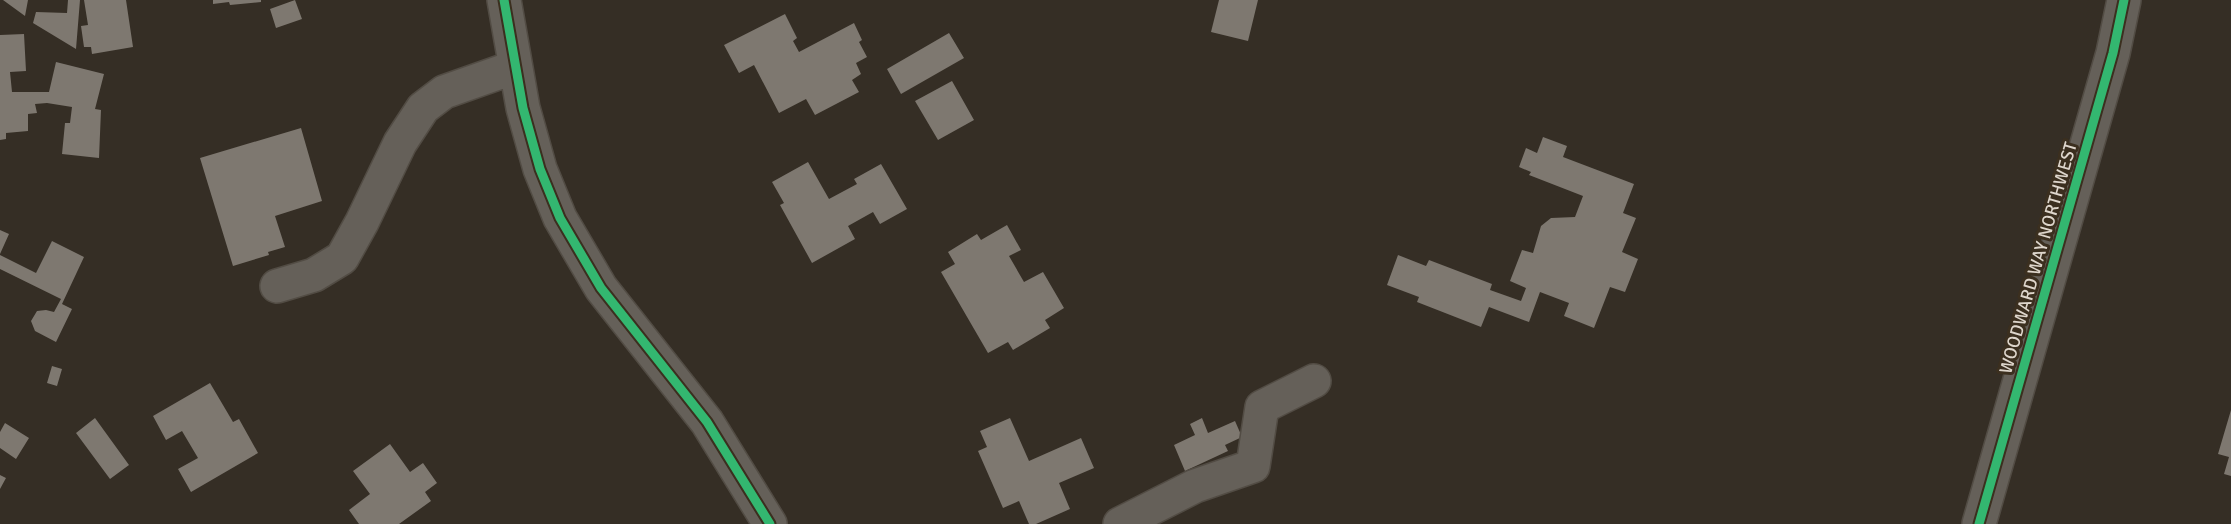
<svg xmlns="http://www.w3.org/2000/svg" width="2231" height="524" viewBox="0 0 2231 524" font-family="Signika,sans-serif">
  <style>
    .building { fill: #7e7870 }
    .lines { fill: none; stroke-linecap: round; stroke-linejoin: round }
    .minor-casing { stroke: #524c44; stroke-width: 36 }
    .minor { stroke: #656059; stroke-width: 33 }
    .cycleway-casing { stroke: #3b2f1f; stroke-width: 13 }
    .cycleway { stroke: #33b770; stroke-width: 9 }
    .labels { text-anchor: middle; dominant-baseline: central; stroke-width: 6; stroke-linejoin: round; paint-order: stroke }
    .street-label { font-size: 18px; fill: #ded6cc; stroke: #3b2f1f }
  </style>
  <rect width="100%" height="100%" fill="#352e25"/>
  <path class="building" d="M3 0H28L25 16Z
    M68 0H80L76 49 33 23 36 12 67 13Z
    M84 0H126L133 47 92 54 91 47H84L81 26 88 25Z
    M213 0H261V2L230 5 229 2 213 4Z
    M295 0 302 19 276 28 270 9Z
    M1219 0H1258L1248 41 1211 32Z
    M785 14 797 38 793 41 799 52 854 23 862 40 859 42 867 57 856 63 861 74 852 80 859 92 815 115 806 99 779 113 754 65 739 73 724 45Z
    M949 33 964 58 901 94 887 69Z
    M24 34 26 71 10 72 12 92H49L56 62 104 74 95 109 101 110 99 158 62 154 65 123H70L72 107 47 103 35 104 37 113 28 114V131L6 133V139L0 140V35Z
    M952 81 974 120 938 140 915 101Z
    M301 128 322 201 275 216 285 247 268 252 269 255 233 266 200 158Z
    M1543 137 1567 146 1563 157 1634 184 1623 213 1636 218 1622 252 1638 259 1625 292 1610 287 1594 328 1564 316 1569 303 1540 292 1529 322 1489 307 1481 327 1417 302 1419 297 1387 285 1398 255 1426 266 1429 260 1492 284 1490 290 1521 301 1526 288 1510 281 1522 250 1533 253 1541 226 1551 218 1575 217 1583 196 1529 175 1531 172 1519 167 1526 148 1537 153Z
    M808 162 829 199 857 184 854 179 881 164 907 209 880 224 873 212 848 226 855 239 812 263 780 205 784 203 772 182Z
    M1007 225 1021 250 1009 256 1024 282 1043 272 1064 308 1045 320 1050 328 1013 350 1008 342 988 353 941 272 955 264 948 252 977 234 981 240Z
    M0 230 9 234 0 254Z
    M52 241 84 257 62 304 72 309 56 342 35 331 31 321 37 311 46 310 54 312 61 299 0 269V255L36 273Z
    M52 366 62 369 57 386 47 383Z
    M210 383 233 422 239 419 258 453 191 492 178 469 198 458 182 431 166 440 153 416Z
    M2231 410V476L2224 474 2229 457 2218 454Z
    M95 418 129 465 110 479 76 433Z
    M1010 418 1029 461 1081 438 1094 468 1059 483 1070 509 1036 524H1029L1019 501 1003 508 978 451 987 447 980 431Z
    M1202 418 1208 433 1235 421 1242 437 1225 445 1228 451 1185 471 1174 445 1195 435 1190 424Z
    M5 423 29 438 16 459 0 448V432Z
    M390 444 410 472 423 463 437 483 425 492 431 501 399 524H359L349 510 370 494 353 471Z
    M0 475 6 478 0 489Z"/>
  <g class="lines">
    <g class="minor-casing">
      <path id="minor" d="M504 0 523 108 540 169 560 218 601 288 707 422 770 524
        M277 286 314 275 342 258 362 222 400 143 423 108 444 92 515 67
        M1120 524 1195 486 1253 466 1262 407 1314 381
        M1979 524 2113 53 2124 0"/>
    </g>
    <use href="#minor" class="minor"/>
    <g class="cycleway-casing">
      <path id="cycleway" d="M504 0 523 108 540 169 560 218 601 288 707 422 770 524
        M1979 524 2113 53 2124 0"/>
    </g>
    <use href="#cycleway" class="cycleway"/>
  </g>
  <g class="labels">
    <g class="street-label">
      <text transform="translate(2038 258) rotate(-74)">WOODWARD WAY NORTHWEST</text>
    </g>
  </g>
</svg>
